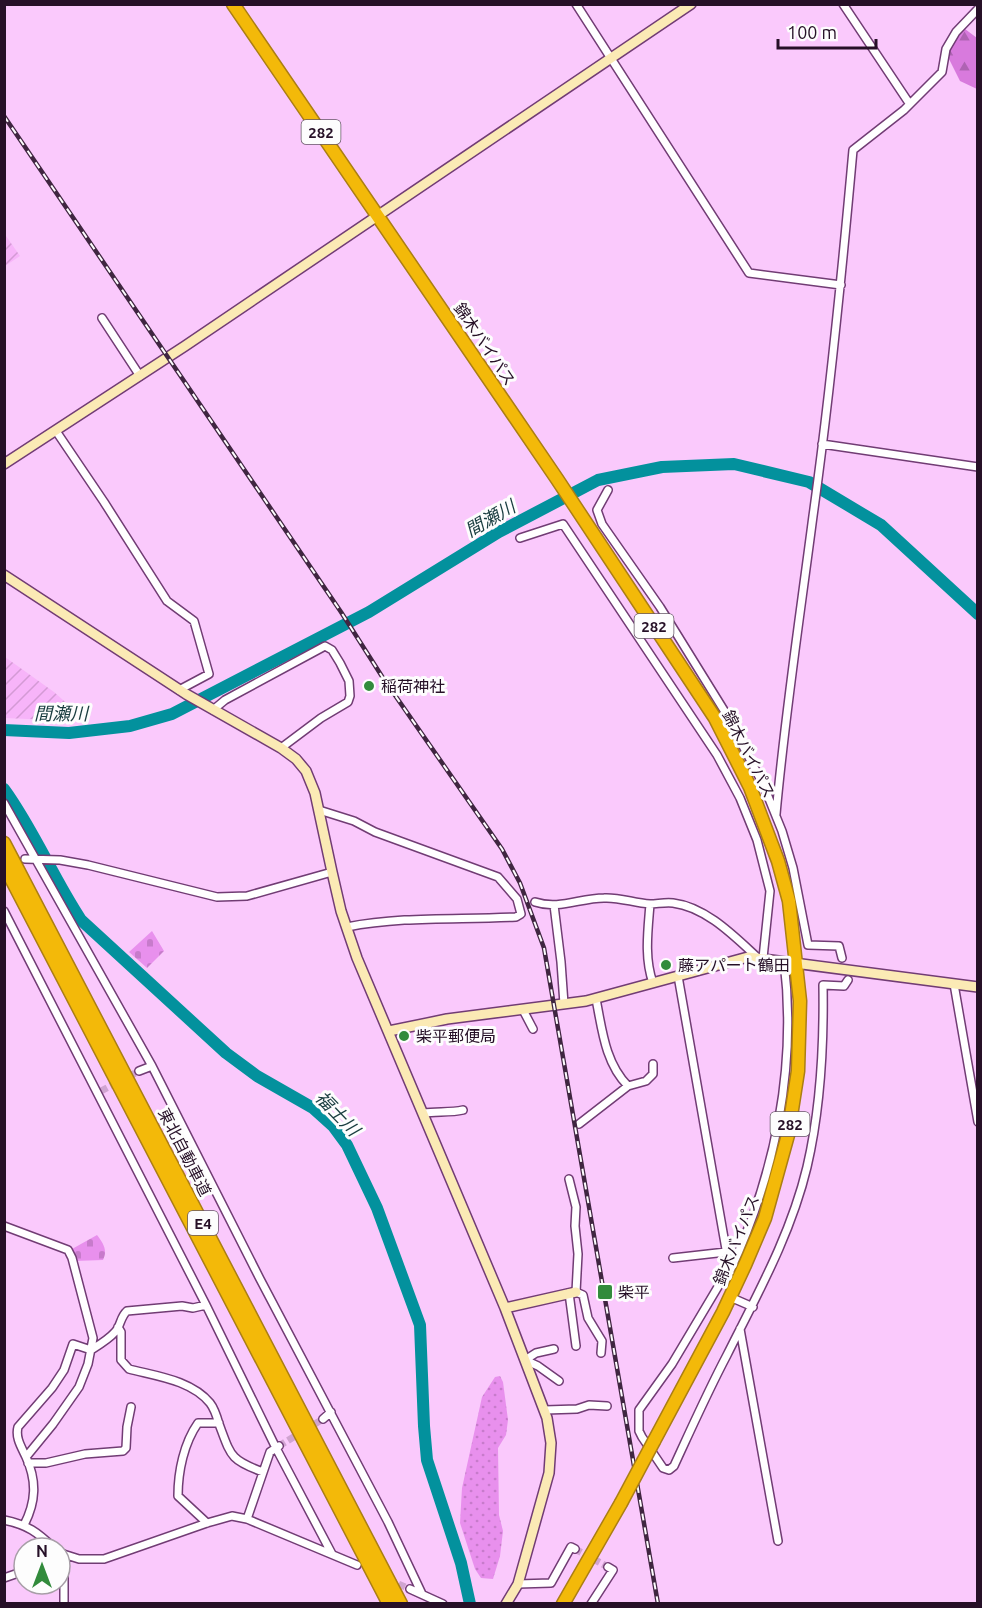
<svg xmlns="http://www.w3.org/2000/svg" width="982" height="1608" viewBox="0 0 982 1608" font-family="Ubuntu,'Noto Sans JP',sans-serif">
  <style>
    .industrial { fill: url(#industrial-furrows) }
    .grass { fill: url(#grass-dots) }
    .forest { fill: url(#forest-firs) }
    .cemetery { fill: url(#cemetery-stones) }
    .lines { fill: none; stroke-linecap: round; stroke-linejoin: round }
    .river { stroke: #03919d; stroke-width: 12 }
    .street-tunnel { stroke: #d0a4d1; stroke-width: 7; stroke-dasharray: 7 3.5; stroke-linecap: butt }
    .street-casing { stroke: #713c74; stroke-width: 10 }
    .secondary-casing { stroke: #713c74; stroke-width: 12 }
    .highway-casing { stroke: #ab7e14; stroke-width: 15 }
    .street { stroke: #fff; stroke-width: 7 }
    .secondary { stroke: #fbeab5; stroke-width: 9 }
    .highway { stroke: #f3b909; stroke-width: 12 }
    .rail-casing { stroke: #402641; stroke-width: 4.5 }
    .rail { stroke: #fdfdfd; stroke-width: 2; stroke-dasharray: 7; stroke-linecap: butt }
    .highway-bridge-casing { stroke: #ab7e14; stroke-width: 15; stroke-linecap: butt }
    .highway-bridge { stroke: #f3b909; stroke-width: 12 }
    .poi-dot { fill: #328b3c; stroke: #fdfdfd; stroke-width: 2 }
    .labels { text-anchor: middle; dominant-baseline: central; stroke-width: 6; stroke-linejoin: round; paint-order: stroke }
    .shield { fill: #fdfdfd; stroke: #665767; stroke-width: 1.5 }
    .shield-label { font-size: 15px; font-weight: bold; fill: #261027 }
    .street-label { font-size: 16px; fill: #261027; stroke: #fdfdfd }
    .poi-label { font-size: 16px; fill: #261027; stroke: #fdfdfd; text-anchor: start }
    .water-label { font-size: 18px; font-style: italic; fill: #193c3f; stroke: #fdfdfd }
  </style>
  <defs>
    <pattern id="industrial-furrows" width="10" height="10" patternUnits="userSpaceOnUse" patternTransform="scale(1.5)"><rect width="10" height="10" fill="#f7b4f9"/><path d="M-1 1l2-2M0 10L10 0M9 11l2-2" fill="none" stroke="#d49ad5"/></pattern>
    <pattern id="grass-dots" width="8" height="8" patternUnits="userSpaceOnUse" patternTransform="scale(1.5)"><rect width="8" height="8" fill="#e890ed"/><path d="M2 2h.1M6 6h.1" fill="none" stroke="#c77bcb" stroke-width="1.8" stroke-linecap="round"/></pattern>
    <pattern id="forest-firs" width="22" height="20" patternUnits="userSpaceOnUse" patternTransform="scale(1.5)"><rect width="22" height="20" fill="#d87add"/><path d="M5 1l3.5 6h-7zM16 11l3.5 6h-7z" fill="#af63b3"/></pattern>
    <pattern id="cemetery-stones" width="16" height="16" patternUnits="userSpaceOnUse" patternTransform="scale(1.5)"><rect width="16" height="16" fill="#e890ed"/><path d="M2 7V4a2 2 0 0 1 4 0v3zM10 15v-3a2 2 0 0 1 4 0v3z" fill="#c77bcb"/></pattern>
  </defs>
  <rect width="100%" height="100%" fill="#fac9fc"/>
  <path class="industrial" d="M4 233 20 256 5 266H4Z
    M5 657 54 692 72 708 73 718 51 720 5 718Z"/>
  <path class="grass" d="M500 1376 503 1382 508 1420 506 1435 498 1448 499 1515 503 1531 500 1556 493 1579 481 1578 475 1569 460 1523 462 1488 482 1397 495 1377Z"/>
  <path class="forest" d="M965 29 977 38V89L960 81 949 59 948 48Z"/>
  <path class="cemetery" d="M152 931 164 951 147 968 129 952Z
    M97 1235C103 1243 108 1250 103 1260L74 1261 72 1249Z"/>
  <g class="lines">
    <path class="river" d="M4 730 69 733 130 726 172 714 369 612 499 532 598 480 662 467 734 464 809 482 881 525 978 614
      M4 789C34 830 53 878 81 920L226 1053 257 1076 313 1108 333 1126 347 1145 377 1208 420 1325 424 1426 427 1460 461 1563 470 1604"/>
    <path class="street-tunnel" d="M101 1091 139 1071
      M279 1446 323 1419
      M575 1549 608 1567
      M389 1580 410 1589"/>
    <g class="street-casing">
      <path id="street" d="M576 4 749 273 841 285
        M843 4 909 103
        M102 318 140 376
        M56 431 104 502 167 601 194 621 209 674 179 690
        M822 444 978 467
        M608 490 597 510 602 524 660 607 725 712 763 784 782 831 793 868 808 945 839 946 842 958
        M520 538 563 524 717 755 740 798 757 840 770 891 763 958
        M213 710 225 700 325 646 332 650 340 663 349 681 350 696 348 702 321 718 281 748
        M4 803 152 1066 260 1279 388 1522 422 1594
        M319 810 354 821 375 832 498 877 517 899 521 914 516 917C459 920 403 916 347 927
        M776 814C785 714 800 616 813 516 830 395 842 273 853 150L904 110 942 72 946 49 956 32 978 9
        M25 859 60 860 88 865 217 897 247 896 332 872
        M535 902C559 910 580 898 604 898 619 897 634 903 650 904 657 904 665 902 673 903 706 907 734 936 758 958
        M650 904C648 930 644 958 653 983
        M554 905 561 962 564 1004
        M4 911 206 1305 276 1448 332 1554
        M784 961C797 1067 775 1175 730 1271L725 1275 672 1364 639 1410V1431L642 1437 663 1468 669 1470 674 1466C691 1429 708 1391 727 1355 758 1293 791 1234 807 1167 821 1107 824 1047 823 985L844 986 848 980
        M678 976 730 1272
        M954 984 978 1122
        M596 999C602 1029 605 1063 628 1086L646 1081 653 1074V1064
        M523 1010 533 1029
        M139 1071 152 1066
        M423 1113C437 1111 450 1113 463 1110
        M579 1124 628 1086
        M569 1179 576 1207 575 1226 578 1254 576 1292 583 1295 588 1318 602 1341 601 1353
        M4 1226 68 1250 72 1258 93 1338 88 1364 79 1387 53 1424 26 1457
        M673 1258 726 1252
        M569 1293 576 1346
        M730 1297 753 1307
        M118 1327 121 1332V1360L129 1369C156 1376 191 1380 210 1403 214 1408 217 1417 219 1424 231 1456 230 1460 263 1472
        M740 1329 778 1541
        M525 1360 538 1366 559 1381
        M525 1360 536 1353 554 1349
        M545 1410 577 1409 589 1405 607 1406
        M323 1419 331 1412
        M28 1463H46L85 1454 123 1451 126 1448 127 1427 131 1407
        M247 1519 270 1452 279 1446
        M4 1520C28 1525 37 1532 54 1548
        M207 1523 178 1496C178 1471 184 1443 198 1423H219
        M24 1525C36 1502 37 1481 26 1457 22 1448 15 1438 18 1427L52 1388 64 1370 73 1344 91 1350C99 1345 109 1339 115 1332 121 1326 120 1317 127 1311L182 1306 193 1308 206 1305
        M60 1553 79 1559H104L207 1523 232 1516 247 1519 357 1565
        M62 1555 64 1554V1604
        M4 1578 24 1571
        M518 1584 551 1583 571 1547 575 1549
        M410 1589 443 1604
        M591 1604 613 1570 608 1567"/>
    </g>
    <g class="secondary-casing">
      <path id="secondary" d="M4 464 185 346 691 4
        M4 575 186 694 281 748 296 759 306 771 315 793 332 872 341 911 357 958 505 1308 547 1418 551 1443 549 1473 518 1584 506 1604
        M389 1031 447 1019 586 1001 748 957 978 987
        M505 1308 576 1292"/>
    </g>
    <g class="highway-casing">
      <path id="highway" d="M233 4 557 479 715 718 750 787 778 861 789 901 800 1001 798 1071 788 1135 765 1218 745 1265 723 1312 654 1441
        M4 843 401 1604
        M4 865 389 1604
        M563 1604 621 1503"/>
    </g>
    <use href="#street" class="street"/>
    <use href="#secondary" class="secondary"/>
    <use href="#highway" class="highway"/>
    <g class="rail-casing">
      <path id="rail" d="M4 116 341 612 383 678 502 849 520 883 544 948 658 1604"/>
    </g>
    <use href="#rail" class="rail"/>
    <g class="highway-bridge-casing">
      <path id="highway-bridge" d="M621 1503 654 1441"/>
    </g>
    <use href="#highway-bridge" class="highway-bridge"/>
  </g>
  <g class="poi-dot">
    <circle cx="369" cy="686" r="6"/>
    <circle cx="666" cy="965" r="6"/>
    <circle cx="404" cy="1036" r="6"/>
    <rect x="597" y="1284" width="16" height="16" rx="3"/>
  </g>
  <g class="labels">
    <g class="shield">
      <rect x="301.5" y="120" width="39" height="24" rx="4.5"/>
      <rect x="634.5" y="614" width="39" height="24" rx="4.5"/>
      <rect x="770.5" y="1112" width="39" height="24" rx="4.5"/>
      <rect x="188" y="1211" width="30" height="24" rx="4.5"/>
    </g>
    <g class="shield-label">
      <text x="321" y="132">282</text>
      <text x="654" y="626">282</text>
      <text x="790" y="1124">282</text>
      <text x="203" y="1223">E4</text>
    </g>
    <g class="street-label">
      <text transform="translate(485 344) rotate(56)">錦木バイパス</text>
      <text transform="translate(749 754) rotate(63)">錦木バイパス</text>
      <text transform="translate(185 1152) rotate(63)">東北自動車道</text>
      <text transform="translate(736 1240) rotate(-68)">錦木バイパス</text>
    </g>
    <g class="poi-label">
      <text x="381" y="686">稲荷神社</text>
      <text x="678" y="965">藤アパート鶴田</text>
      <text x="416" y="1036">柴平郵便局</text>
      <text x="618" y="1292">柴平</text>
    </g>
    <g class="water-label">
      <text transform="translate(490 518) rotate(-30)">間瀬川</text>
      <text x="61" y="713">間瀬川</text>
      <text transform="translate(338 1113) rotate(46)">福士川</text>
    </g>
  </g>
  <rect width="982" height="1608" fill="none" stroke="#261027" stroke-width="12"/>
  <g transform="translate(42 1566)"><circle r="28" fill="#fdfdfd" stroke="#a79ea7" stroke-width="1.5"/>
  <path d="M0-4.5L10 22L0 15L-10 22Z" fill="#328b3c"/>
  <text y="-9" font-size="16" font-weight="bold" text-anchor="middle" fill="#261027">N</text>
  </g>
  <path d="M778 39v9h98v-9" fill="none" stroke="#261027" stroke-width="3"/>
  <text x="787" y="39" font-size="18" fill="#261027" stroke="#fdfdfd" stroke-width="4.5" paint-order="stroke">100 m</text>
</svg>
